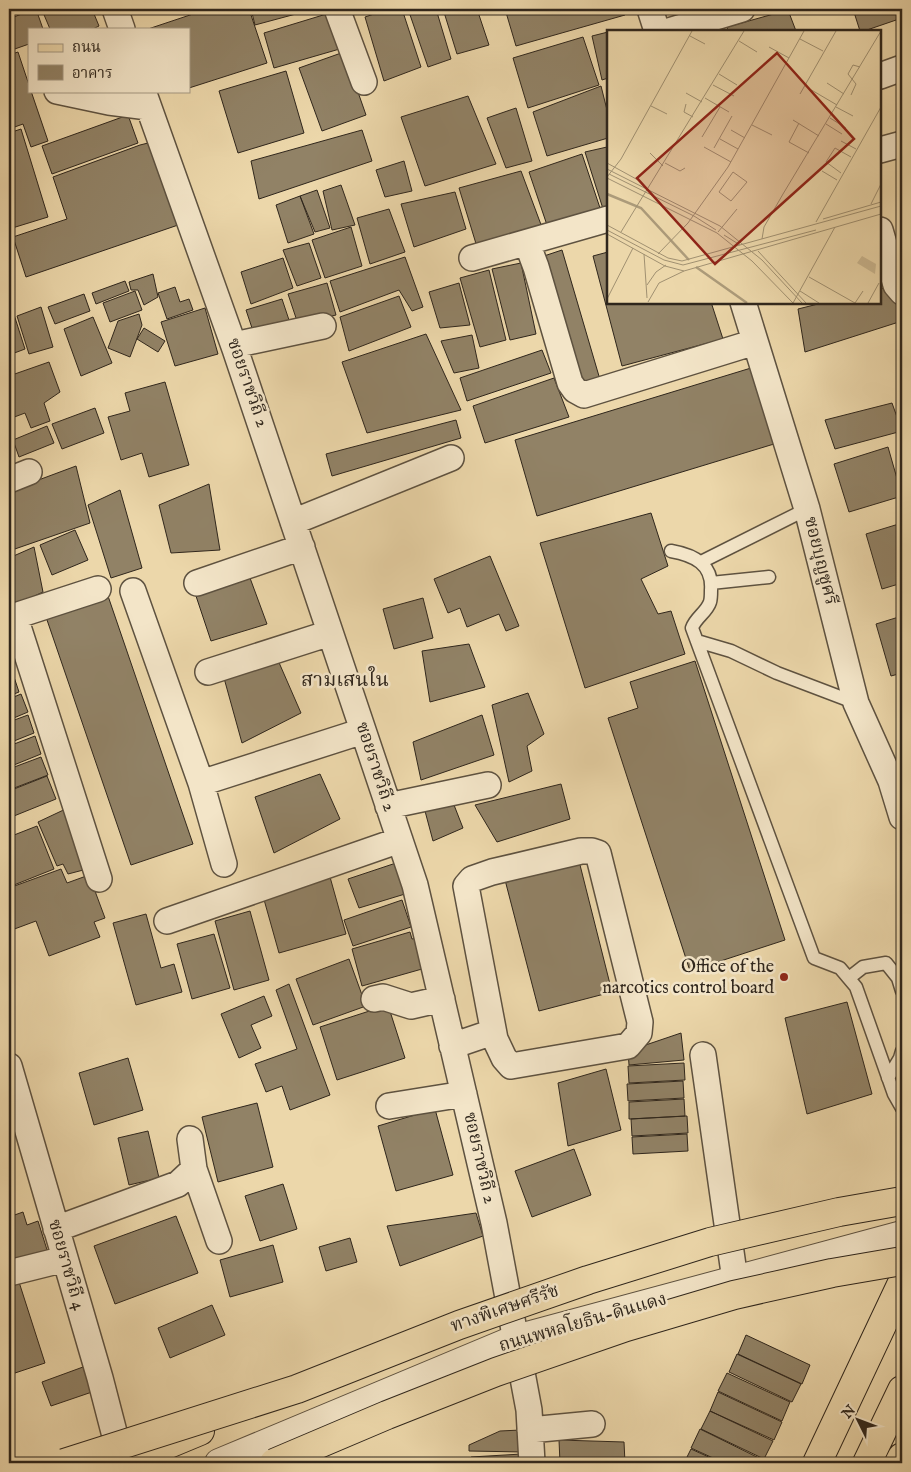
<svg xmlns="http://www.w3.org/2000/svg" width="911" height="1472" viewBox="0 0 911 1472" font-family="'IM FELL English','Noto Serif Thai',serif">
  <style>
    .building { fill: #918266; stroke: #2f261c }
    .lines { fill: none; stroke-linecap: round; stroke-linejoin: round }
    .service-casing { stroke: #5e5240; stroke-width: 15 }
    .minor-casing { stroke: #5e5240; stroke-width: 28 }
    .tertiary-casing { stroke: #5e5240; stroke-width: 30 }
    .primary-casing { stroke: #2f261c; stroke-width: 30 }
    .motorway-casing { stroke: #2f261c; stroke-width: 30 }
    .service { stroke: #f3e5c8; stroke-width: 12 }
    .minor { stroke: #f3e5c8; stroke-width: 25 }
    .tertiary { stroke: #f3e5c8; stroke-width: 28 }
    .primary { stroke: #ecd7aa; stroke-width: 28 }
    .motorway { stroke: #ecd7aa; stroke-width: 28 }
    .motorway-bridge-casing { stroke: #2f261c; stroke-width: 30; stroke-linecap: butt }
    .motorway-bridge { stroke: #ecd7aa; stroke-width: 28 }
    .poi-dot { fill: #8f2418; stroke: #f3e5c8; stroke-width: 2 }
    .labels { text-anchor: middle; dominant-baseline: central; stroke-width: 5; stroke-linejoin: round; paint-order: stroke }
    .street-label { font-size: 18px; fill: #2f261c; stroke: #f3e5c8 }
    .poi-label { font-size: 18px; fill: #2f261c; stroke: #f3e5c8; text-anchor: end }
    .quarter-label { font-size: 20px; fill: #2f261c; stroke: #f3e5c8 }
    .inset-river { fill: none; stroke: #ac9b7a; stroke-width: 2.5 }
    .inset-road { fill: none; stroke: #a09071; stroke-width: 1 }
    .view { fill: #8f2418; fill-opacity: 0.15; stroke: #8f2418; stroke-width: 2.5 }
    .inset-edge { fill: none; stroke: #2f261c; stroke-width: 2.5 }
  </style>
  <rect width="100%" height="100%" fill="#ecd7aa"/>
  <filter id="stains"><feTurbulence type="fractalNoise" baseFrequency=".004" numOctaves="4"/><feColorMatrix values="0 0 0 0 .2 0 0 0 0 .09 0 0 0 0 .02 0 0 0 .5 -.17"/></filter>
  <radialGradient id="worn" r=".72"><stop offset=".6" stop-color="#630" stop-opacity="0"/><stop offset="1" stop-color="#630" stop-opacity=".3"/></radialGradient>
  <path class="building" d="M34 9H36L43 29H29V44L9 51V19Z
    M44 9H92L99 26 93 29H50L42 10Z
    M195 9H249L267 63 189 88V29H148L196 13Z
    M251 9H306L307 11 255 25Z
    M389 9H402L421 67 384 81 365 17Z
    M408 9H436L451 59 428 67Z
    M443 9H477L489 45 457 54Z
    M505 9H623L625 15 516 46Z
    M853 9H902V18L864 31H860Z
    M788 10 796 31H728L727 27Z
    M333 12 343 48 274 68 264 33Z
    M608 32V78L602 80 592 36Z
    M583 37 599 85 528 108 513 58Z
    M18 52 29 85V91H31L48 141 31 147 23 124 9 129V55Z
    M344 52 366 115 322 131 299 68Z
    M286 71 304 133 238 153 219 91Z
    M601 86 608 114V138L547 156 533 112Z
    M468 96 496 164 425 186 401 117Z
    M516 108 532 161 506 168 487 118Z
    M128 115 138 143 52 174 42 146Z
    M21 129 48 217 9 229V133Z
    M362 130 372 161 259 199 251 161Z
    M156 141 184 223 26 277 13 237 67 219 53 177 140 145Z
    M607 147 608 211 604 212 585 152Z
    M582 154 602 214 548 228 529 172Z
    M404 161 412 191 385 197 376 170Z
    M521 171 543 230 477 247 459 188Z
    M341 185 355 225 332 230 323 191Z
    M317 190 330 228 315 232 300 196Z
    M455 192 466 229 414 247 401 204Z
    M300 196 314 234 288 243 276 205Z
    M389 209 405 252 370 264 357 218Z
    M351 227 362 266 325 278 312 240Z
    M309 243 321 278 297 286 283 250Z
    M562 250 601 383 585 387 544 256Z
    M608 252V302H711L723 339 622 366 593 256Z
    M405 257 423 307 412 311 399 290 340 312 330 281Z
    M283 258 293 288 251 304 241 272Z
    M521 263 536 334 510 340 492 269Z
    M489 270 506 340 480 347 460 278Z
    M153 274 158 297 144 305 138 290H131L129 282Z
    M125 281 129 291 96 304 92 293Z
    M327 283 336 315 298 324 288 294Z
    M459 283 470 325 440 328 429 292Z
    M896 285 902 304V321L805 352 798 309 826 302H880V289Z
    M175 287 180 302 189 299 193 310 167 319 158 293Z
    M135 291 142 310 110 322 103 303Z
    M84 294 90 311 55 324 48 307Z
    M399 296 411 327 349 351 340 317Z
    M9 299 25 349 9 355Z
    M282 299 293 332 256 340 246 310Z
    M41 307 53 347 29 354 17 316Z
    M205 308 218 354 175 366 161 322Z
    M139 314 142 325 130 357 108 348 118 321Z
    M93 317 112 363 81 376 64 329Z
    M144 328 165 341 158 352 137 339Z
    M426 334 461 410 367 433 342 362Z
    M472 335 479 368 454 373 441 341Z
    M542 350 551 373 467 401 460 378Z
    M49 362 60 392 44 403 50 421 31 428 25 413 9 419V376Z
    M751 368 774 444 537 516 515 440Z
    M554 378 569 417 485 443 473 406Z
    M165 382 189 465 149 477 142 453 121 460 108 417 130 411 125 393Z
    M892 403 902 431 835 449 825 420Z
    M95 408 104 433 62 449 52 424Z
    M456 420 461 438 332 476 326 454Z
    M47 426 54 443 19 457 13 440Z
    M888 447 902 496 849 512 834 464Z
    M76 466 90 523 9 551V491Z
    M209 484 220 550 171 553 159 505Z
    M120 490 142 568 111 578 88 505Z
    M651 513 668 566 641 579 658 614 671 611 685 654 585 688 540 543Z
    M902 523V583L882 589 866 534Z
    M75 530 88 560 52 575 40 545Z
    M34 547 43 592 9 608V558Z
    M490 556 519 626 506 631 499 614 467 627 460 608 448 613 434 579Z
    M250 578 267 624 211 641 195 593Z
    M108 596 193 844 131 865 46 617Z
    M423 598 433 638 394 649 383 609Z
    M902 616V673L891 676 876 624Z
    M469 644 485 687 430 702 422 651Z
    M277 658 301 713 242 743 224 678Z
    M695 661 785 940 690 971 608 718 638 708 630 682Z
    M13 674 19 692 9 696V675Z
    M528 693 544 734 527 746 532 771 509 782 492 705Z
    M21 694 28 712 9 720V699Z
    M28 715 34 733 9 743V722Z
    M482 715 494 755 421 780 413 742Z
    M35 736 41 754 9 767V746Z
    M41 757 48 775 9 790V769Z
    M320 774 340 819 274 853 255 797Z
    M47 776 56 799 9 818V791Z
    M561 784 570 819 497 842 475 805Z
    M454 805 463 828 433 841 425 811Z
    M72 806 91 868 68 874 63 864 57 866 38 822Z
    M37 826 54 869 9 887V837Z
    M578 857 612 992 539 1011 504 876Z
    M396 863 405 894 359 908 348 879Z
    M61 869 67 883 89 875 105 918 94 922 100 937 49 956 36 921 9 931V888Z
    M330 877 346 934 279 953 263 896Z
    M402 900 411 927 353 946 344 920Z
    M250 911 269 980 234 990 215 921Z
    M146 914 161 968 174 964 182 992 136 1005 113 923Z
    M410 932 412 939 421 937 422 969 362 986 352 949Z
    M214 934 230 988 192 999 177 944Z
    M349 959 366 1006 313 1025 296 979Z
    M289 984 330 1095 290 1110 282 1086 266 1092 255 1064 297 1049 276 990Z
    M264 996 272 1016 251 1025 261 1048 239 1058 221 1014Z
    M847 1002 872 1094 807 1114 785 1018Z
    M388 1005 405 1058 337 1080 320 1027Z
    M681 1033 684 1060 629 1065 628 1051Z
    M128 1058 143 1110 94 1125 79 1073Z
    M684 1063 685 1080 629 1083 628 1066Z
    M606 1069 621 1130 568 1146 558 1083Z
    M683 1081 684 1098 628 1101 627 1084Z
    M684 1099 685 1116 629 1119V1102Z
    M257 1103 273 1167 218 1182 202 1117Z
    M435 1109 453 1175 396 1191 378 1126Z
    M687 1116 688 1133 632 1136 631 1119Z
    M148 1131 159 1178 129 1185 118 1138Z
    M687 1134 688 1151 633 1154 632 1137Z
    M574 1149 591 1195 532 1217 515 1171Z
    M283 1184 297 1229 260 1241 245 1196Z
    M23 1212 27 1225 38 1221 48 1253 13 1265 9 1251V1217Z
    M476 1213 483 1236 400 1266 387 1226Z
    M176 1216 198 1273 115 1304 94 1246Z
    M350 1238 357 1262 326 1271 319 1247Z
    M273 1245 283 1282 230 1297 220 1260Z
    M19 1282 45 1363 9 1375V1286Z
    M212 1305 225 1335 170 1358 158 1328Z
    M746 1335 810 1365 802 1384 738 1354Z
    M737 1354 801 1384 792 1402 729 1372Z
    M83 1367 92 1392 51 1406 42 1382Z
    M727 1373 790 1402 782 1421 718 1391Z
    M718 1392 782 1422 774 1440 710 1411Z
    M710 1411 773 1441 764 1459 701 1429Z
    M700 1429 763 1460 762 1463H724L691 1448Z
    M521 1430 523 1452 469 1451V1445L500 1431Z
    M559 1440 624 1442 625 1463H560Z
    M691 1449 722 1463H684Z
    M522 1454 523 1463H471V1457Z"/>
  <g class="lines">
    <g class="service-casing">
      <path id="service" d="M671 551C694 555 713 564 711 590 711 594 711 599 710 602 707 612 695 618 692 628L814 958 840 968 856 987 894 1094 902 1108
        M701 562 807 509
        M711 583 769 577
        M697 641 731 651 777 673 856 703
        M849 978 863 967 886 963 898 978 902 991
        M888 1078 900 1058 902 1051"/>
    </g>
    <g class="minor-casing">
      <path id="minor" d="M115 9 122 29
        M337 9 364 82
        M650 9 657 31
        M669 31 742 9
        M880 76 902 68
        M57 91 109 102 148 107
        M143 91 235 349 415 885 494 1223 529 1410 532 1463
        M880 150 902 144
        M880 230 896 285 902 292
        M527 243 536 267 570 383 575 390 584 395 755 342
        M472 258 608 219
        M743 302 807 509 856 703 891 781 902 817
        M234 345 323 326
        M9 480 29 472
        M293 522 451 458
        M197 583 302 547
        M133 591 201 783 224 864
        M15 617 99 879
        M9 618 98 589
        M208 672 330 633
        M201 783 363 731
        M388 806 488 785
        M581 851H592L598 853 640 1022 639 1033 628 1046 511 1066 504 1058 495 1039 466 886 472 879 492 872Z
        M167 921 400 840
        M374 999 383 997 411 1006 442 999
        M452 1046 493 1032
        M703 1055 735 1280
        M9 1066 100 1378 122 1463
        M389 1106 464 1094
        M194 1169 219 1241
        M56 1229 178 1184 194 1169 190 1139
        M9 1273 65 1259
        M530 1430 592 1424"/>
    </g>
    <g class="tertiary-casing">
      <path id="tertiary" d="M219 1463 516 1339 902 1235"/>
    </g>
    <g class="primary-casing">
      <path id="primary" d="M817 1463 902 1283
        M867 1463 902 1390
        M899 1463 902 1457"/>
    </g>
    <g class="motorway-casing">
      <path id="motorway" d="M123 1463 200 1431"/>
    </g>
    <use href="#service" class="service"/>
    <use href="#minor" class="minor"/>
    <use href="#tertiary" class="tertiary"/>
    <use href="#primary" class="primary"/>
    <use href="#motorway" class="motorway"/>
    <g class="motorway-bridge-casing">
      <path id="motorway-bridge" d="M64 1463 297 1389 459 1325 588 1280 710 1242 839 1212 902 1201
        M274 1463 387 1415 496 1372 626 1327 734 1295 832 1273 902 1261"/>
    </g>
    <use href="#motorway-bridge" class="motorway-bridge"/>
  </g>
  <circle class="poi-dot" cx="784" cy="977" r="5"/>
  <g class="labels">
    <g class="street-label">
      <text transform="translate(247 383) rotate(71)">ซอยราชวิถี 2</text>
      <text transform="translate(820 561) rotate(76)">ซอยบุญชูศรี</text>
      <text transform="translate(375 767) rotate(72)">ซอยราชวิถี 2</text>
      <text transform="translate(479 1158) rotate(77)">ซอยราชวิถี 2</text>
      <text transform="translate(66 1265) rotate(74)">ซอยราชวิถี 4</text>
      <text transform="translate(505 1309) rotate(-19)">ทางพิเศษศรีรัช</text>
      <text transform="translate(583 1323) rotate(-16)">ถนนพหลโยธิน-ดินแดง</text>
    </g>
    <g class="poi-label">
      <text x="774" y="967">Office of the<tspan x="774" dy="21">narcotics control board</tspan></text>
    </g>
    <g class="quarter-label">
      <text x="345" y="680">สามเสนใน</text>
    </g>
  </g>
  <g transform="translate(607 30)">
    <rect width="274" height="274" fill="#ecd7aa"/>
    <path d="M255 226 269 234 268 244 250 233Z" fill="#ccb992"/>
    <path class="inset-river" d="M0 164 34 178 82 230M89 237 140 273"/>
    <path class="inset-road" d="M83 6 98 14M193 9 216 21M132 11 150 22M162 17 182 28M112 44 130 55M220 53 237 64M106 55 127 66M201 58 230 75M79 63 95 72M193 64 229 1M244 65 249 54 241 44 246 35 253 37M98 68 122 82M79 74 77 82 86 87M44 76 60 84M229 77 246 86M223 88 239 98M186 90 212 106M192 93 182 112 202 123M219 94 235 104M145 95 165 105M124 100 138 108M95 107 113 77M113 109 131 119M234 111 249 119M97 117 124 132M107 118 125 86M43 123 56 136M0 133 31 150M58 133 73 141 78 138M0 139 113 196 155 230 195 273M215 141 230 150M126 142 140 152 124 171 112 162ZM234 143 219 132 228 118 244 127M2 144 87 186 109 200M0 147 14 129 85 1M0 148 110 203 145 231 186 273M264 174 274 154M216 189 274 172M209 192 274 77M0 195 61 228 75 231 274 176M0 200 57 230 76 235 209 200M14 202 137 1M111 202 130 179M0 204 58 236 77 241 274 184M117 205 133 215M155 209 157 197 176 164 274 1M151 221 199 273M37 224 40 268M51 224 81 193 121 137 197 1M202 247 248 273 256 261M40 255 49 242 59 235M193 261 212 273M0 269 26 218M41 272 52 253 77 241M186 273 228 197M261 273 272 253"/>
    <path class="view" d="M170 23 247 109 108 234 30 148Z"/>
    <rect width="274" height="274" class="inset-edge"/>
  </g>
  <rect width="911" height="1472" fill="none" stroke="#ecd7aa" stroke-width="30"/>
  <rect x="10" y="10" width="891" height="1452" fill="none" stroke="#2f261c" stroke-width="2.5"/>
  <rect x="15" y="15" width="881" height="1442" fill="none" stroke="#2f261c"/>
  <rect x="28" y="28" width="162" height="65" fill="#f3e5c8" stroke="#a59983"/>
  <rect x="38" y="44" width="25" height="8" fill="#ecd7aa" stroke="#a59983"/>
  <text x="72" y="52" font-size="15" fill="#2f261c">ถนน</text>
  <rect x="38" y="65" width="25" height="15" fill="#918266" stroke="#a59983"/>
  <text x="72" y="78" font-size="15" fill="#2f261c">อาคาร</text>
  <g transform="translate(858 1420) rotate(312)" stroke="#f3e5c8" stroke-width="4" paint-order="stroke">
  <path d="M0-4L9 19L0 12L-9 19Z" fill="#2f261c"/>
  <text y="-8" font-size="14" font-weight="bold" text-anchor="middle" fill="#2f261c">N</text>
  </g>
  <rect width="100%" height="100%" filter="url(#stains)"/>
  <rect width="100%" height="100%" fill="url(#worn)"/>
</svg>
